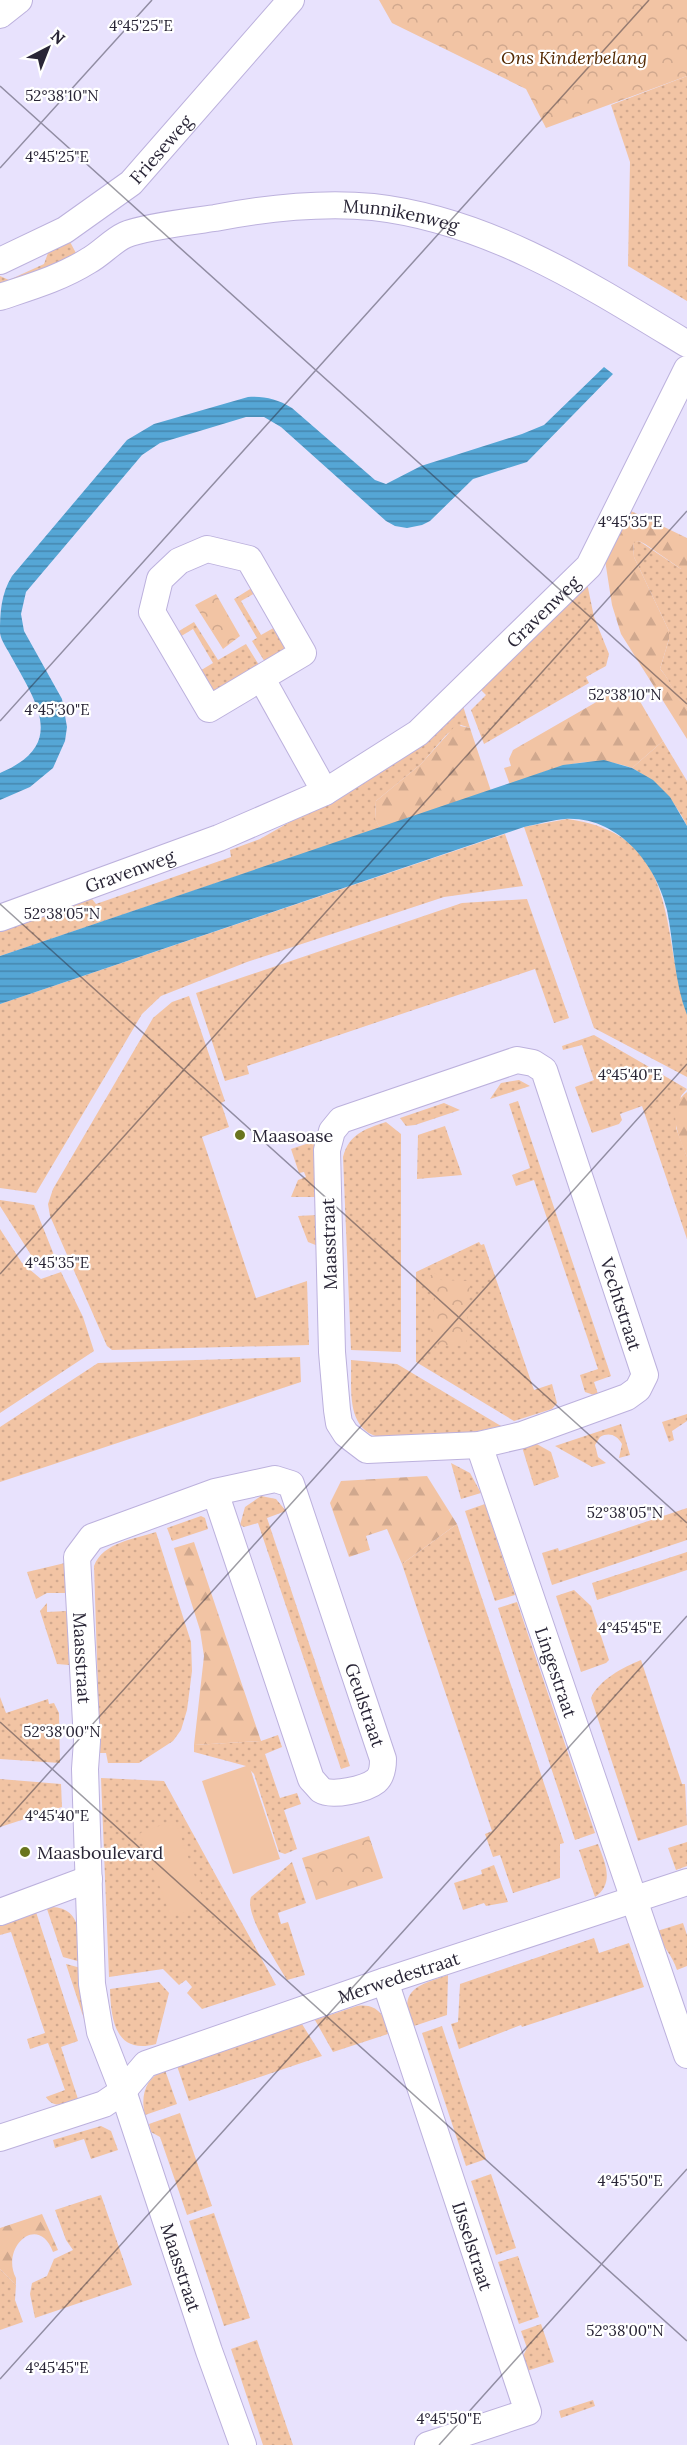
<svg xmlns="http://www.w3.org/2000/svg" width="687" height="2445" viewBox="0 0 687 2445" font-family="Lora,serif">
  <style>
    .grass { fill: url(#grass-dots) }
    .forest { fill: url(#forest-firs) }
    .park { fill: url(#park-crowns) }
    .pitch { fill: #f2c4a4 }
    .water { fill: url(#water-rules) }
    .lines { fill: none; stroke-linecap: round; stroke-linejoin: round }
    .minor-casing { stroke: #bcb1dd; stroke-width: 28 }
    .minor { stroke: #fff; stroke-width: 26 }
    .ticks { fill: none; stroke: #292536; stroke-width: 1.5; stroke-opacity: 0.45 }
    .poi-dot { fill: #69741e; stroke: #fff; stroke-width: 2 }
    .labels { text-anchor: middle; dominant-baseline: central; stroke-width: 4.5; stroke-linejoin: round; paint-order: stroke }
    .park-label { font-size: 18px; font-style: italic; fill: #532800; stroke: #fff }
    .street-label { font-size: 18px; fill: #292536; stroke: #fff }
    .poi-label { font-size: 18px; fill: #292536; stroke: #fff; text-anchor: start }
    .ticks-label { font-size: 15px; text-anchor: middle; fill: #292536; stroke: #fff; stroke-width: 4.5; stroke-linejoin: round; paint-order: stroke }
  </style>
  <defs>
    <pattern id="grass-dots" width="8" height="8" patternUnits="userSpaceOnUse" patternTransform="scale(1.5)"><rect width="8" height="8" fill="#f2c4a4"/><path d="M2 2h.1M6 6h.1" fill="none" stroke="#d0a88e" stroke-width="1.8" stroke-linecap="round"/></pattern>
    <pattern id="forest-firs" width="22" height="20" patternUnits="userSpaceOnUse" patternTransform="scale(1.5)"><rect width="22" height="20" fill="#f2c4a4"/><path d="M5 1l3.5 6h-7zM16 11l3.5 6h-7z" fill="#d0a88e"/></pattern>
    <pattern id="park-crowns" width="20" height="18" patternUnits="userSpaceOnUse" patternTransform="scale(1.5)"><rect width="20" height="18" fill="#f2c4a4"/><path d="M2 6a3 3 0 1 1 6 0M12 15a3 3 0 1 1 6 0" fill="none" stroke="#d0a88e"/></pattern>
    <pattern id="water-rules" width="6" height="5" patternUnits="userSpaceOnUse" patternTransform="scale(1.5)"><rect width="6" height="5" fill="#55a6d5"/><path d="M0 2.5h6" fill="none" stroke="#4687ae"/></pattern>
  </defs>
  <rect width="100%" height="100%" fill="#e8e2fd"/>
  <path class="grass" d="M687 76V301L628 266 630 162 611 105Z
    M69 240 77 255 0 289V276L9 280 44 264 48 253Z
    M639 541 681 569H687V708C673 698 672 681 660 669L669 639V631L634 557 633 542Z
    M587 583 594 617 609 654 606 666 586 677 589 683 484 744 471 710 486 695 480 689Z
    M255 586 257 592 241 601 261 635 277 626 291 646 268 667 252 641 257 638 234 599Z
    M194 622 218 660 246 644 262 670 215 696 198 672 213 663 193 629 178 638 174 634Z
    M463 706 470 728 461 725 447 734 421 764 376 801 375 818 380 828 0 956V931L92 899 96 904 231 857 230 850 260 839 416 750Z
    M663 741 687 781V826C674 799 658 783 632 768Z
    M567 819C656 831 663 889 675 964 678 981 682 997 687 1013 687 1032 687 1058 687 1077L594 1028 524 827Z
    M505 834 523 886 444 897 247 962 161 996 142 1014 36 1193 0 1188V1004Z
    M527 899 569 1018 554 1023 535 969 247 1066 249 1074 225 1081 196 993 462 903Z
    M189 996 225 1101 221 1103 229 1127 202 1137 256 1298 307 1281 309 1345 112 1350 107 1346 50 1216 48 1204 53 1189 153 1018 172 1002Z
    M594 1035 687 1089 681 1096 676 1128 687 1157V1239L642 1106 620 1114 622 1120 619 1124 592 1133 575 1087 594 1080 582 1045 563 1050 562 1046Z
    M519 1080 530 1086 490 1099 501 1083Z
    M518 1101 611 1376 594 1382 598 1394 594 1395 585 1392 580 1375 598 1369 534 1180 516 1186 512 1175 530 1168 509 1104Z
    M444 1103 460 1110 415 1125 406 1126 400 1118Z
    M386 1122 401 1134V1352L351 1350 343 1157C349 1134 365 1129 386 1122Z
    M445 1126 462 1175 417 1179 418 1135Z
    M315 1141 317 1197H291L298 1180 306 1177 304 1172 299 1173 291 1149Z
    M0 1200 34 1205 56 1260 43 1265 31 1255 0 1206Z
    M317 1215 318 1246 308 1242 298 1216Z
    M0 1229 22 1263 41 1279 61 1272 83 1317 94 1351 0 1413Z
    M479 1242 481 1245 484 1244 534 1390 552 1384 557 1403 552 1409 514 1421 416 1362V1272Z
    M300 1357 301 1382 0 1482V1427L98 1363Z
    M351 1360 397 1364 501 1426 470 1433 382 1438C345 1430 352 1391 351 1360Z
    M687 1414V1421L672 1431 674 1440 669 1442 662 1422Z
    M621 1424 630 1455 619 1458 622 1444C617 1435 609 1432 600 1437L595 1445 598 1457 606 1463 592 1467 555 1446Z
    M535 1443 551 1452 559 1477 534 1486 522 1447Z
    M451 1463 470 1473 481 1493 461 1499Z
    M261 1496 276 1499 286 1511 267 1518 350 1766 341 1769 258 1523 244 1527 240 1525 245 1507Z
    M485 1504 515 1595 495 1601 465 1511Z
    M687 1508V1540L552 1585 542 1553 558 1548 559 1551Z
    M201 1516 205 1518 208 1529 172 1541 167 1528Z
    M457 1524 564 1843 560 1844V1878L513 1893 500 1855 493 1857 485 1834 492 1831 402 1564Z
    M156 1532 191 1642 192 1671 187 1710 181 1730 173 1741 139 1763H108L106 1753H100L94 1566C103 1542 135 1539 156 1532Z
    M687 1552V1570L597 1600 592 1583Z
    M65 1563 66 1593H47L36 1599 27 1572Z
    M574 1590 591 1606 609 1660 606 1663 581 1672 556 1596Z
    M517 1602 595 1833 575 1840 498 1608Z
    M47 1603V1612L67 1611 69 1665 57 1664 40 1611Z
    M641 1660 682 1784H685L687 1825 638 1841 591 1698C598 1681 623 1667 641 1660Z
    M0 1697 6 1713 48 1699 49 1704 54 1703 59 1713 60 1763 0 1759Z
    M278 1735 282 1747 265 1754 280 1798 297 1793 301 1804 284 1810 297 1849 285 1854 279 1852 254 1774 246 1766 194 1752V1745L261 1741Z
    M101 1778 164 1781 276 1985 202 2009 187 1993 192 1987 186 1980 179 1985 163 1969 109 1977Z
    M0 1779 61 1784 62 1807 0 1827Z
    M687 1842V1866L676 1870 668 1848Z
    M598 1844C605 1863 615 1883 595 1897L579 1850Z
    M292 1862 306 1903 278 1913 281 1924 288 1922 305 1975 287 1980C278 1964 244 1914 251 1897Z
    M494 1865 508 1902 486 1906 484 1903 463 1910 454 1883 482 1874 481 1870Z
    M52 1907C83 1908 79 1939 81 1962L63 1957 47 1909Z
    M36 1912 78 2041 61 2047 78 2099C65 2103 54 2110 46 2097L65 2090 48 2043 30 2049 27 2039 45 2033 11 1932 0 1935V1925Z
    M683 1923 687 1935V1966L677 1970C672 1954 662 1947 657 1931Z
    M594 1938 599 1953 629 1943 644 1987 522 2027 521 2025 459 2049 451 2024 458 2022 460 1984Z
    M66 1964 81 1968 84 2019Z
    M448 1975 447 2015 411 2027C399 1989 416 1986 448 1975Z
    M159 1982 169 1993 156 2044C115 2055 111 2019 110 1989Z
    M357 2006C378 2003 384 2016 391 2033L333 2052 315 2020Z
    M302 2024 322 2056 189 2101 177 2066Z
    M442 2026 486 2159 466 2166 422 2033Z
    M165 2070 177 2104 145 2115C140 2095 146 2077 165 2070Z
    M180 2113 212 2206 187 2215 160 2137 151 2132 149 2124Z
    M101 2126 111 2131 118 2150 91 2159 84 2139 55 2148 53 2140Z
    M491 2174 516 2248 496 2255 471 2181Z
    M101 2195 132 2285 35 2318 30 2294 32 2283 47 2276 54 2259 73 2250 66 2240 55 2210Z
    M214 2213 250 2318 224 2326 189 2221Z
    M518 2256 539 2317 519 2324 498 2262Z
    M0 2269 16 2285 15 2300 23 2322 0 2330Z
    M541 2324 554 2362 527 2371 522 2358 527 2348 521 2331Z
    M257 2340 293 2445H263L231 2349Z
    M593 2400 595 2406 561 2418 559 2411Z"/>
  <path class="forest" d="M631 511 687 538V569H681L645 544 639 541 633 543 634 557 669 631V639L660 669C672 681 674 698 687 708V739L621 634 612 605 605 560Z
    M612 693 638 698 663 741 632 768C588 752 551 769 510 785L504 768 511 766 509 759 513 750Z
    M456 725 470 728 491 791 380 828 375 819 376 801 421 764Z
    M687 1092V1157C679 1137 665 1108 687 1092Z
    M427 1476 457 1524 402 1564 387 1529 366 1536 370 1550 349 1557 330 1503 341 1481Z
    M194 1542 261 1741 194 1745 204 1656 200 1630 174 1548Z
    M42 2214 58 2250 53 2252C38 2212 0 2248 16 2278V2285L0 2269V2228Z"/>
  <path class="park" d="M379 0H687V76L546 128 526 89 392 23Z
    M216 594 240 636 223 649 195 605Z
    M436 1273 440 1280 470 1281 466 1346 430 1344 435 1298 424 1278Z
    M369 1836 383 1878 316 1900 302 1858Z"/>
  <path class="pitch" d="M249 1765 280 1859 233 1874 202 1781Z
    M175 1820 205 1905 171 1917 140 1833Z"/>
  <path class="water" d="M604 367 613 374 527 462 473 479 430 521 422 525 407 528 395 526 386 521 281 427 264 417H246L160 443 142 455 26 592 21 614 24 631 62 699 67 727 65 741 53 768 30 787 0 800V773C66 745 38 705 12 658 8 650 1 641 0 633 0 612 1 594 12 576L127 440 154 424 248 397C265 396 277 399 292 408L375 480 386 484 421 466 522 434 544 425Z
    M604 760 632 768 653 780 670 797 687 826V1015C674 981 674 945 667 910 656 864 618 816 565 819 552 820 538 824 524 827L0 1004V956L563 765Z"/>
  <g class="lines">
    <g class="minor-casing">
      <g id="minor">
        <path d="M0 15 19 0"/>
        <path id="s1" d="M0 261 65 230 131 183 291 0"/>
        <path id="s2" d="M0 297C30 287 61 278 88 261 101 254 112 241 125 235 142 227 194 221 215 218 267 208 320 202 373 207 489 220 590 285 687 344"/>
        <path d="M207 549 249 559 303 653 209 709 152 612 160 579 179 561Z"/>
        <path d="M262 679 325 792"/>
        <path id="s3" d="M0 918 219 838 325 792 418 733 589 566 687 369"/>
        <path d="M517 1060 533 1063 544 1070 645 1375 638 1389 627 1397 522 1435 479 1445 367 1450 346 1434 339 1423 337 1410 332 1352 327 1150 332 1131 341 1120Z"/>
        <path id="s4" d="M479 1445 687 2055"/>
        <path id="s5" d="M215 1492 311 1779C314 1782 318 1787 321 1790 332 1797 366 1789 376 1781 382 1776 383 1766 383 1759L291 1484 275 1479 215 1492 92 1537 77 1557 87 1741 85 1769 92 1984 100 2032 123 2091 209 2351 243 2445"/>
        <path d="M0 1912 89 1879"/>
        <path id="s6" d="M385 1981 528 2412 428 2445"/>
        <path id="s7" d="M0 2138 104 2104 123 2091 146 2064 385 1981 687 1882"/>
      </g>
    </g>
    <use href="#minor" class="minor"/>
  </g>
  <path class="ticks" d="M0 86 687 704M0 168 152 0M0 721 649 0M0 904 687 1523M0 1274 687 511M0 1722 687 2341M0 1827 687 1064M0 2379 687 1616M439 2445 687 2169"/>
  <g class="poi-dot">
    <circle cx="240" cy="1135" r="6"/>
    <circle cx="25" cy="1852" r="6"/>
  </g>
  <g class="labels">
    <g class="park-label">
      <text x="574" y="57">Ons Kinderbelang</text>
    </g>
    <g class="street-label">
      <text stroke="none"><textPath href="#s1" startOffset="198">Frieseweg</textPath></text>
      <text stroke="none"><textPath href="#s2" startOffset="420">Munnikenweg</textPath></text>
      <text stroke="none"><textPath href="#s3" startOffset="633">Gravenweg</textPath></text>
      <text stroke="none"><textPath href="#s3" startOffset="138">Gravenweg</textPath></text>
      <text transform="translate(329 1244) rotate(-92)">Maasstraat</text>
      <text transform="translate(621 1304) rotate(72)">Vechtstraat</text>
      <text stroke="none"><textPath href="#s5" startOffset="1024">Maasstraat</textPath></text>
      <text stroke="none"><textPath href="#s4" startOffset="240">Lingestraat</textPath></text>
      <text transform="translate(365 1705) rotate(71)">Geulstraat</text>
      <text stroke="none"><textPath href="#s7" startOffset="435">Merwedestraat</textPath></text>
      <text stroke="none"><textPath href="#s6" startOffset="279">IJsselstraat</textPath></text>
      <text stroke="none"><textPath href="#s5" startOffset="1648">Maasstraat</textPath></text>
    </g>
    <g class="poi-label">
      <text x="252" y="1135">Maasoase</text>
      <text x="37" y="1852">Maasboulevard</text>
    </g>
  </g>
  <g class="ticks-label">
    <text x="141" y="31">4°45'25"E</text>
    <text x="62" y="101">52°38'10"N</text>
    <text x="57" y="162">4°45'25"E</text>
    <text x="630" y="527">4°45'35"E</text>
    <text x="625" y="700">52°38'10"N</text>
    <text x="57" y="715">4°45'30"E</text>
    <text x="62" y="919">52°38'05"N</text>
    <text x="630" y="1080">4°45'40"E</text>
    <text x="57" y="1268">4°45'35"E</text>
    <text x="625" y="1518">52°38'05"N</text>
    <text x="630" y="1633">4°45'45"E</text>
    <text x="62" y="1737">52°38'00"N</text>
    <text x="57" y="1821">4°45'40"E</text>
    <text x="630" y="2186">4°45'50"E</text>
    <text x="625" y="2336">52°38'00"N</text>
    <text x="57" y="2373">4°45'45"E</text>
    <text x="449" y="2424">4°45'50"E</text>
  </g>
  <g transform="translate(48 48) rotate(42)" stroke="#ffffff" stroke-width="4.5" paint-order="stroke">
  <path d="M0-4.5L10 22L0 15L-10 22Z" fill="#292536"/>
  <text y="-9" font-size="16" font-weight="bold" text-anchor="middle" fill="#292536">N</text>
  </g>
</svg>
